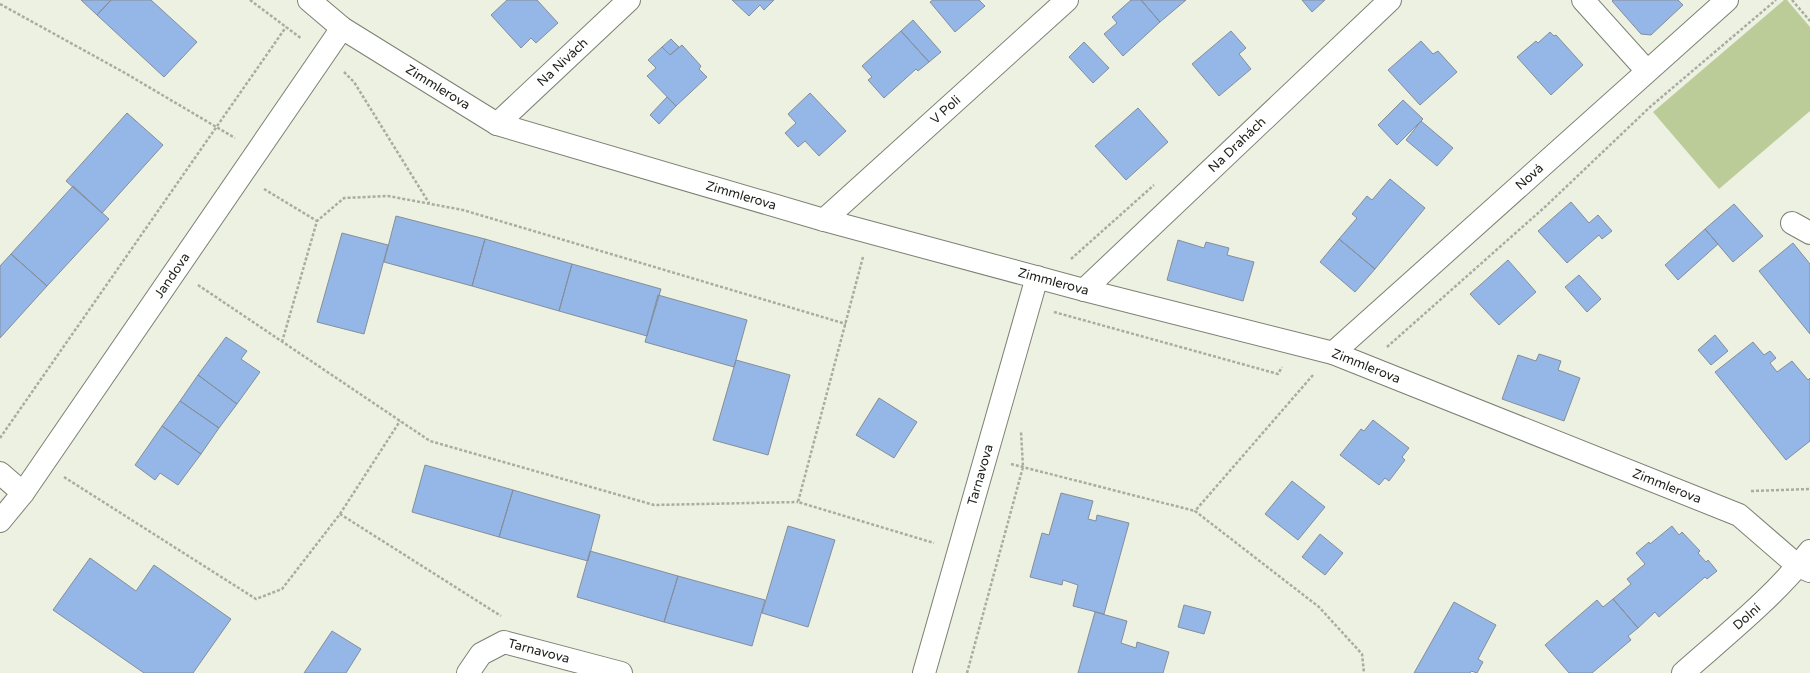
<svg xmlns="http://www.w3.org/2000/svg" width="1810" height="673" viewBox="0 0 1810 673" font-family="'Varela Round',sans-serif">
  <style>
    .pitch { fill: #bccc99 }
    .building { fill: #94b7e7; stroke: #858e9a }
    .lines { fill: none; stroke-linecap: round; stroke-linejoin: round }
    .minor-casing { stroke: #7c8173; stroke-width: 24 }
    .path { stroke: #a9ada1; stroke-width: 2.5; stroke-dasharray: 3 2; stroke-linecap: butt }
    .minor { stroke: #fff; stroke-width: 22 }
    .labels { text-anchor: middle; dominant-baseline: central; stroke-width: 3.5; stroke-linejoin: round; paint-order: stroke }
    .street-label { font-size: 13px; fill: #1e201a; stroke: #f9ffef }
  </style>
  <rect width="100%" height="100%" fill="#ecf1e2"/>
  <path class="pitch" d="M1784 0H1787L1810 27V111L1719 189 1653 112Z"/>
  <path class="building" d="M81 0H111L97 15Z
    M111 0H151L197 42 164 77 97 15Z
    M507 0H537L558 23 536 43 531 38 521 48 491 15Z
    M732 0H774L764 10 760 5 749 16Z
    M933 0H979L985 6 955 32 930 2Z
    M1131 0H1141L1160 22 1123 56 1104 34 1117 23 1112 17Z
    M1141 0H1186L1160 22Z
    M1302 0H1325L1312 12Z
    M1613 0H1678L1683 5 1651 35 1641 34 1612 1Z
    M913 20 941 52 929 62 901 31Z
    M901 31 929 62 918 71 916 69 884 98 868 80 872 77 862 66Z
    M1231 31 1246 48 1239 54 1251 69 1219 96 1192 64Z
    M1550 32 1554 36 1556 35 1583 65 1551 95 1517 57 1536 41 1538 43Z
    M671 39 679 47 670 55 662 47Z
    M1421 41 1433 54 1438 51 1457 72 1420 105 1388 70Z
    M1084 42 1109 68 1093 83 1069 57Z
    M682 45 701 66 699 69 707 77 676 106 647 76 656 68 648 60 662 47 670 55Z
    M810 93 846 131 819 156 805 141 798 147 785 133 796 123 788 114Z
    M667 97 676 106 659 124 650 115Z
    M1403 100 1423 119 1397 145 1378 125Z
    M1138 108 1168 142 1126 180 1095 146Z
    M127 113 163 145 102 213 66 181Z
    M1421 121 1453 148 1437 166 1406 140Z
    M1390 179 1425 208 1375 269 1339 239 1357 218 1352 214 1367 196 1372 200Z
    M73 186 109 219 47 286 11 254Z
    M1571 202 1589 223 1598 215 1612 231 1602 239 1599 235 1567 263 1538 231Z
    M1734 204 1763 236 1733 262 1705 229Z
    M396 216 485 239 472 286 384 262Z
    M1705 229 1718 244 1678 280 1665 265Z
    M342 233 388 245 364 334 317 322Z
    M485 239 572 264 559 311 472 286Z
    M1339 239 1375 269 1355 292 1320 262Z
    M1178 240 1204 248 1206 242 1229 248 1227 255 1254 262 1243 301 1167 280Z
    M1793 243 1810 264V334L1759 271Z
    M11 254 47 286 0 338V266Z
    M1508 260 1536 292 1499 325 1470 294Z
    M572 264 661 289 647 336 559 311Z
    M1579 275 1601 299 1587 312 1565 287Z
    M658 295 747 320 734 367 645 342Z
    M1715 335 1728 351 1711 365 1698 350Z
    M226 337 247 351 241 359 260 372 237 404 198 375Z
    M1753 342 1764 355 1770 351 1776 358 1770 363 1777 372 1792 361 1808 380 1810 378V441L1786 460 1715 372Z
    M1539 354 1561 361 1558 370 1580 378 1564 421 1502 399 1518 355 1536 361Z
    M736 360 790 375 768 455 713 440Z
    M198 375 237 404 219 428 180 401Z
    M879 398 917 422 894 458 856 435Z
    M180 401 219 428 201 454 162 426Z
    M1373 420 1409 448 1402 457 1405 460 1389 481 1385 478 1379 485 1340 455 1361 429 1364 431Z
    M162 426 201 454 178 485 160 473 155 480 135 465Z
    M425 465 513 490 499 537 412 512Z
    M1292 481 1325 507 1298 540 1265 514Z
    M513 490 600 515 588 561 499 537Z
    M1061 493 1093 501 1088 519 1096 521 1097 515 1129 523 1104 614 1073 606 1078 585 1063 580 1062 585 1030 577 1042 533 1049 535Z
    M788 526 835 540 808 627 762 613Z
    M1672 526 1679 535 1682 532 1700 551 1698 553 1706 562 1708 560 1717 571 1707 579 1705 577 1659 617 1655 612 1638 628 1613 599 1631 584 1627 579 1645 564 1636 553 1649 542 1650 544Z
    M1320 534 1343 553 1325 575 1302 557Z
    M590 551 678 576 664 622 577 597Z
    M90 558 136 591 154 565 231 619 193 673H144L53 610Z
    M678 576 765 600 752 646 664 622Z
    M1613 599 1638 628 1628 636 1631 640 1592 673H1569L1545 645 1597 600 1603 607Z
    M1454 602 1496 625 1478 659 1483 662 1477 673 1471 671 1470 673H1414Z
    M1184 605 1211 612 1204 634 1178 627Z
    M1095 612 1127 621 1121 643 1136 648 1137 642 1169 652 1163 673H1078Z
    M332 631 361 649 346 673H304Z"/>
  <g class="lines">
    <g class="minor-casing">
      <g id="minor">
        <path id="s1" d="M309 0 342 28 497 124 824 220 1084 290 1333 353 1739 515 1798 566 1810 571"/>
        <path d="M1583 0 1647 71"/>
        <path id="s2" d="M497 124 629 0"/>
        <path id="s3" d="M824 220 1067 0"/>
        <path d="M1792 223 1810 233"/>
        <path id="s4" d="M1084 290 1390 0"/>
        <path id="s5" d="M1333 353 1727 0"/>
        <path d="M0 473 23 493"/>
        <path id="s6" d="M0 521 23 493 342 28"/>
        <path id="s7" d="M468 673 481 654 504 642 621 673"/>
        <path id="s8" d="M924 673 1037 277"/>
        <path id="s9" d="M1683 673C1727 634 1774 597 1810 551"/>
      </g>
    </g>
    <path class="path" d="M250 0 302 39
      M1792 0 1810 21
      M0 4 125 73 235 138
      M344 72 354 82 429 203
      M264 189 317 221
      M863 257 798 502 934 543
      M1071 259 1154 185
      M198 285 430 441 654 505 798 502
      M1054 312 1278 374 1282 367
      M282 342 317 221 344 198 388 196 463 210 846 324
      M1387 347 1546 206 1650 107 1776 0
      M1313 375 1195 511 1319 607 1362 654 1364 673
      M0 438 286 27
      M1011 464 1195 511
      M64 477 256 599 282 589 340 514 501 616
      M1751 491 1810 489
      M340 514 400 421
      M967 673 1023 467 1021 432"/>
    <use href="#minor" class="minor"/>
  </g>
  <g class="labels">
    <g class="street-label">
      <text stroke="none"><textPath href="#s2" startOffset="90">Na Nivách</textPath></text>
      <text stroke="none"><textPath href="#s1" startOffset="156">Zimmlerova</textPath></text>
      <text stroke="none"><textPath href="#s3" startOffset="164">V Poli</textPath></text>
      <text stroke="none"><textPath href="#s4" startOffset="211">Na Drahách</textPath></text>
      <text stroke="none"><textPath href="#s5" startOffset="264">Nová</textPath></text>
      <text stroke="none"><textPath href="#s1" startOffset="480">Zimmlerova</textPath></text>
      <text stroke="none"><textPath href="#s6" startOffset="300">Jandova</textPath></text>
      <text stroke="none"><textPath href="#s1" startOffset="804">Zimmlerova</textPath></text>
      <text stroke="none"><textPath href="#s1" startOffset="1128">Zimmlerova</textPath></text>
      <text stroke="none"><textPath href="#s8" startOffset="206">Tarnavova</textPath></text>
      <text stroke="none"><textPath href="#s1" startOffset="1452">Zimmlerova</textPath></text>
      <text stroke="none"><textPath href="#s9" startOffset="85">Dolní</textPath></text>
      <text stroke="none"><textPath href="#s7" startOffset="85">Tarnavova</textPath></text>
    </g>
  </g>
</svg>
